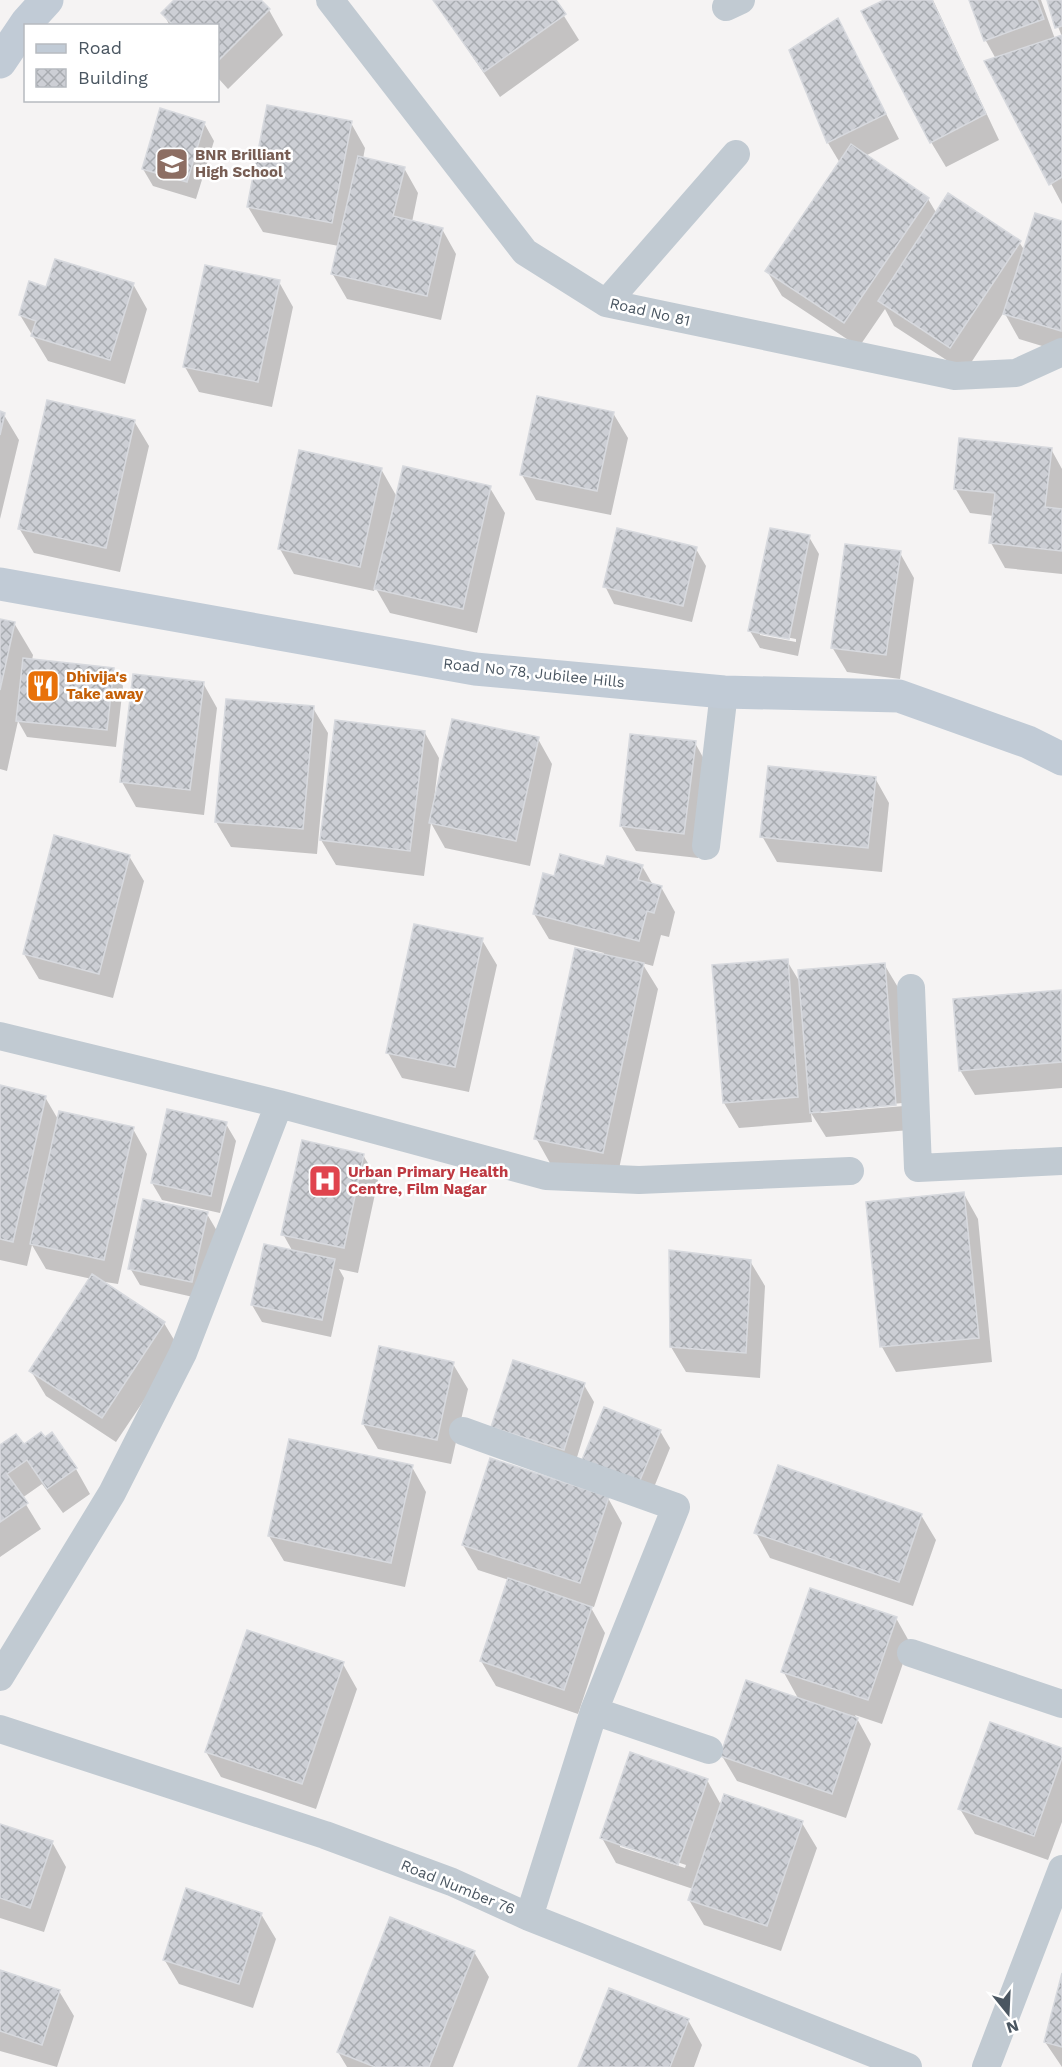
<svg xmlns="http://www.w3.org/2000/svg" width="1062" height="2067" viewBox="0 0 1062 2067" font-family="'Work Sans',sans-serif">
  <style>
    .shadow { fill: #0003; fill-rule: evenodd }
    .building { fill: url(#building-cross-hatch); stroke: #d7d9de; stroke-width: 1.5 }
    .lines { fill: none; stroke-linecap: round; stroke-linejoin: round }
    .street { stroke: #c1cad2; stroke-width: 28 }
    .secondary { stroke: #c1cbd6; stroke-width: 33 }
    .labels { text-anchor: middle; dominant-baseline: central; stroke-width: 5; stroke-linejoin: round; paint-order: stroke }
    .education-label { font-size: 15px; font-weight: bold; fill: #785e54; stroke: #fff; text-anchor: start }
    .street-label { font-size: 15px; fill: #4a5661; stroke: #fff }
    .food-label { font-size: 15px; font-weight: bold; fill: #c56008; stroke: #fff; text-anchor: start }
    .health-label { font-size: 15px; font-weight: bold; fill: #be3a42; stroke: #fff; text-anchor: start }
  </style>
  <defs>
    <pattern id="building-cross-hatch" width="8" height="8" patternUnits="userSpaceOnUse" patternTransform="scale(1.5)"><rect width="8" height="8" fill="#cdcfd5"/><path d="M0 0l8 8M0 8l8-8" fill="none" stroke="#a8abb0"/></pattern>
  </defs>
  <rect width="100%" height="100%" fill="#f5f3f3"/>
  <path class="shadow" d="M176 0H259L269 10 283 35 228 89 218 78V26H170L163 13Z
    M434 0H554L579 40 500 97Z
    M888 0H933L999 140 946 167 931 142Z
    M971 0H1041L1055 39 1062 37 1048 0H1062V204L986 62 996 59 986 41Z
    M838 20 899 139 865 156 928 199 937 214 1019 242 1025 251 1036 215 1062 223V352L1019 339 1004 312 965 372 894 326 885 309 859 347 782 296 767 271 840 163 828 143 791 51Z
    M204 123 214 141 196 199 153 186 143 169Z
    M351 123 365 148 363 159 404 168 418 193 412 222 442 229 456 254 441 320 347 299 332 273 339 246 263 232 248 207Z
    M279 282 293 307 272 407 199 392 185 367Z
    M133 284 147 309 125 384 48 361 20 315 47 289Z
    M0 413 4 415 19 440 0 519Z
    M613 413 628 438 611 515 536 500 522 475Z
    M134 421 149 446 120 572 34 553 19 528Z
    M1051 449 1062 469V574L1005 568 991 543 994 516 970 513 955 488Z
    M381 469 397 497 490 488 505 513 477 633 390 613 375 587 374 591 294 574 280 549Z
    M809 537 819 554 798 656 760 648 750 631ZM760 632 796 639V642L760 635Z
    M696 549 706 566 692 622 614 604 605 586Z
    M900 553 914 578 900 679 847 672 832 647Z
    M0 620 14 623 33 655 32 660 113 669 123 686 116 747 27 737 18 721 7 771 0 769Z
    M203 683 217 708 204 815 136 807 122 782Z
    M313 708 328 733 317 854 231 847 216 822Z
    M425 733 439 758 434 800 436 801 538 739 552 764 530 866 445 848 431 823 424 876 336 865 321 840Z
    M695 743 709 768 698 858 636 851 621 826Z
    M875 778 889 803 882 872 777 862 762 836Z
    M129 856 144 881 113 998 39 979 24 954Z
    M642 866 653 885 661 887 675 912 669 937 661 935 653 966 642 963 658 989 617 1178 550 1163 536 1138 604 953 549 939 534 914 555 877 605 868Z
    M482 940 497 965 469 1092 402 1078 388 1053Z
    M787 961 801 984 884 964 899 989 910 1130 826 1137 811 1113 812 1122 739 1128 724 1103ZM903 1103 904 1106 821 1113V1110Z
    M1060 991 1062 995V1088L975 1095 960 1070Z
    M0 1087 45 1097 59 1121 133 1129 147 1154 118 1284 99 1281 164 1323 179 1348 116 1442 46 1396 31 1371 92 1279 46 1269 32 1245 27 1266 0 1260Z
    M226 1124 236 1141 220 1213 162 1200 152 1183Z
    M363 1155 378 1180 358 1273 339 1269 344 1278 331 1337 262 1322 252 1305 293 1252 283 1234Z
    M964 1194 978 1219 992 1362 896 1372 882 1347 868 1204Z
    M207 1214 217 1231 202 1299 140 1285 130 1268Z
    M750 1261 765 1286 760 1378 686 1372 671 1347Z
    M453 1364 468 1389 451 1464 378 1449 363 1424Z
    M584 1385 594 1402 574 1467 502 1444Z
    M660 1431 670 1448 648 1502 592 1479Z
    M23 1446 76 1469 90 1494 63 1513 42 1484 22 1498 41 1529 0 1557V1447Z
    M412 1467 426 1492 405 1587 284 1561 269 1536Z
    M608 1498 622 1523 594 1607 590 1606 605 1633 578 1714 496 1686 481 1661 509 1580 478 1570 463 1545Z
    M921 1515 936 1540 913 1606 770 1558 756 1533Z
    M896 1618 910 1643 882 1724 855 1715 871 1744 846 1818 737 1781 722 1756 799 1700 783 1671Z
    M343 1664 357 1689 316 1809 221 1777 206 1752Z
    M1062 1749V1822L1048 1860 975 1834 960 1809Z
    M707 1780 721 1805 802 1823 817 1848 781 1951 704 1925 689 1900 693 1889 616 1863 602 1838ZM620 1843 686 1865 685 1868 620 1847Z
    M0 1826 52 1842 66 1867 44 1932 0 1918Z
    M261 1914 276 1939 253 2008 179 1984 164 1959Z
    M474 1952 489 1977 453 2067H347L338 2052Z
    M0 1972 59 1991 74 2016 57 2067 0 2051Z
    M1062 1979V2067L1045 2042Z
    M688 2020 702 2045 694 2067H580Z"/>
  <path class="building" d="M174 0H261L270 9 218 61V26H174L161 13Z
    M433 0H556L566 14 484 72Z
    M884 0H932L986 114 930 143 861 11Z
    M969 0H1037L1044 19 984 41Z
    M1047 0H1062V26L1055 28Z
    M838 18 886 114 827 143 789 50Z
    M1062 35V177L1049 185 984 61Z
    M267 105 352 121 332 223 247 207Z
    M160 108 205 122 187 182 142 169Z
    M851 144 929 198 844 323 765 271Z
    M358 156 405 167 393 216 443 228 427 296 331 274Z
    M948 193 1021 241 950 348 878 301Z
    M1035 213 1062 221 1061 331 1003 314Z
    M55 259 134 283 110 360 31 336 36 321 19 315 29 281 46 287Z
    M205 265 280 280 258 382 183 367Z
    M537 396 614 412 597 491 520 475Z
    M47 400 135 420 106 548 18 529Z
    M0 411 5 413 0 435Z
    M959 438 1052 448 1045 507 1062 509V551L989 543 995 493 954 489Z
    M299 450 382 468 360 567 278 549Z
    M403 466 491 486 463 609 374 589Z
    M617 528 697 547 683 606 603 587Z
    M770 528 810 535 789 639 748 631Z
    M845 544 901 551 886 655 831 648Z
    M0 619 15 622 0 690Z
    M23 658 114 668 107 730 16 721Z
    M133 674 204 682 190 790 120 782Z
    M226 699 314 706 303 829 215 822Z
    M452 719 539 737 516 841 429 823Z
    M335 720 425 731 410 851 320 840Z
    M630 734 696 741 684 834 620 826Z
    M768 766 876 777 868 848 760 837Z
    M54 835 130 855 99 974 23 954Z
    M560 854 604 866 607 856 643 865 638 880 662 886 654 913 647 911 639 941 533 914 543 873 554 876Z
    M414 924 483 938 455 1067 386 1053Z
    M575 948 644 963 603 1153 534 1139Z
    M788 959 798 1097 723 1103 712 965Z
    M885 963 896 1105 810 1113 798 970Z
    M1061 990 1062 1062 959 1071 953 999Z
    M0 1085 46 1096 13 1242 0 1239Z
    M167 1109 227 1122 211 1196 151 1183Z
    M59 1111 134 1127 104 1260 30 1244Z
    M302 1140 364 1154 344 1248 281 1235Z
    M964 1192 979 1338 880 1347 866 1202Z
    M143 1199 208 1212 192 1282 128 1269Z
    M264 1244 335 1259 322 1320 251 1305Z
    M669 1250 751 1260 746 1353 670 1347Z
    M92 1274 165 1322 102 1418 29 1371Z
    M379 1346 454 1362 437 1440 362 1424Z
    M513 1360 585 1383 564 1450 491 1427Z
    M604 1407 661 1430 638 1485 581 1462Z
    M41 1432 45 1437 52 1432 77 1468 47 1489 27 1460 7 1474 28 1503 0 1522V1445L16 1434 24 1444Z
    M289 1439 413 1465 391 1563 268 1536Z
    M490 1458 609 1497 580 1583 462 1545Z
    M778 1465 922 1514 899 1582 754 1533Z
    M508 1578 592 1607 564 1690 480 1661Z
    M810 1588 897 1617 868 1700 781 1672Z
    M247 1630 344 1662 302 1784 205 1752Z
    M746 1680 858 1718 832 1794 720 1756Z
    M990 1722 1062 1748V1758L1034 1836 958 1809Z
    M630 1752 708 1779 678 1865 600 1838Z
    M724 1794 803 1821 767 1926 688 1900Z
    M0 1824 53 1841 30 1908 0 1898Z
    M186 1888 262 1913 239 1984 163 1960Z
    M390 1917 475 1951 429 2067H375L337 2052Z
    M0 1970 60 1990 42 2045 0 2031Z
    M1062 1973V2047L1044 2042Z
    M609 1988 689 2019 670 2067H578Z"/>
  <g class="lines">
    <path class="street" d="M330 0 525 252 606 303 955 376 1016 373 1062 352
      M726 7 741 0
      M606 303 736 154
      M706 846 724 692
      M911 988 918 1168 1062 1161
      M0 1036 279 1104 546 1176 639 1180 850 1171
      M463 1431 676 1507 594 1711 529 1917
      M911 1653 1062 1704
      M0 1677 112 1493 183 1353 279 1104
      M594 1711 709 1750
      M0 1729 325 1835 452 1882 529 1917 908 2067
      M986 2067 1062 1869"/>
    <path class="secondary" d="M0 62 27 22 47 0
      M0 584 475 669 724 692 899 696 1028 742 1062 759"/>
  </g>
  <defs>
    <g id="school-square" transform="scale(1.725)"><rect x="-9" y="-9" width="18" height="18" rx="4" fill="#8d6e63" stroke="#fff"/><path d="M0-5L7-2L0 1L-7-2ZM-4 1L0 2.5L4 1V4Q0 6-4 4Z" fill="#fff"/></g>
    <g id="restaurant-square" transform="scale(1.725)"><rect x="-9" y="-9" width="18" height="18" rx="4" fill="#e8710a" stroke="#fff"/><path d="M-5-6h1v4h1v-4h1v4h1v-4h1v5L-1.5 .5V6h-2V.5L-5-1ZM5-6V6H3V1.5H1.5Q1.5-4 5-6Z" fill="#fff"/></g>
    <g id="hospital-square" transform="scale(1.725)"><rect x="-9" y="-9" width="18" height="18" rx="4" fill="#e0444e" stroke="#fff"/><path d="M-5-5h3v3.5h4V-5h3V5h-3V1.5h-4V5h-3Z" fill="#fff"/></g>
  </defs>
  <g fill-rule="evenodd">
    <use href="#school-square" x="172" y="164"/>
    <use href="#restaurant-square" x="43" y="686"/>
    <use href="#hospital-square" x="325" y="1181"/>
  </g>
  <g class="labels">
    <g class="education-label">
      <text x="195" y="155">BNR Brilliant<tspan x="195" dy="17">High School</tspan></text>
    </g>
    <g class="street-label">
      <text transform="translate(650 312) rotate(13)">Road No 81</text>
      <text transform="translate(534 673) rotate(6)">Road No 78, Jubilee Hills</text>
      <text transform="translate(458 1887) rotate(22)">Road Number 76</text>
    </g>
    <g class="food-label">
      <text x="66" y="677">Dhivija's<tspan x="66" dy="17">Take away</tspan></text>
    </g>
    <g class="health-label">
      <text x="348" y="1172">Urban Primary Health<tspan x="348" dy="17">Centre, Film Nagar</tspan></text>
    </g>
  </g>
  <rect x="24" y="24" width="195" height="78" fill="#ffffff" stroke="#b7bbc0" stroke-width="1.5"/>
  <rect x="36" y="44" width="30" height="9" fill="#c1cbd6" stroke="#b7bbc0" stroke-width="1.5"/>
  <text x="78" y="54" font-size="18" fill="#4a5661">Road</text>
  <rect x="36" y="69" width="30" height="18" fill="url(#building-cross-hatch)" stroke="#b7bbc0" stroke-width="1.5"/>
  <text x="78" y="84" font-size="18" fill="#4a5661">Building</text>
  <g transform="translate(1008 2013) rotate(162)" stroke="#ffffff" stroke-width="4.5" paint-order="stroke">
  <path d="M0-4.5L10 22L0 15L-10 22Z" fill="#4a5661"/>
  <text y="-9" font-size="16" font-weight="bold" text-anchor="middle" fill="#4a5661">N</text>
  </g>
</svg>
